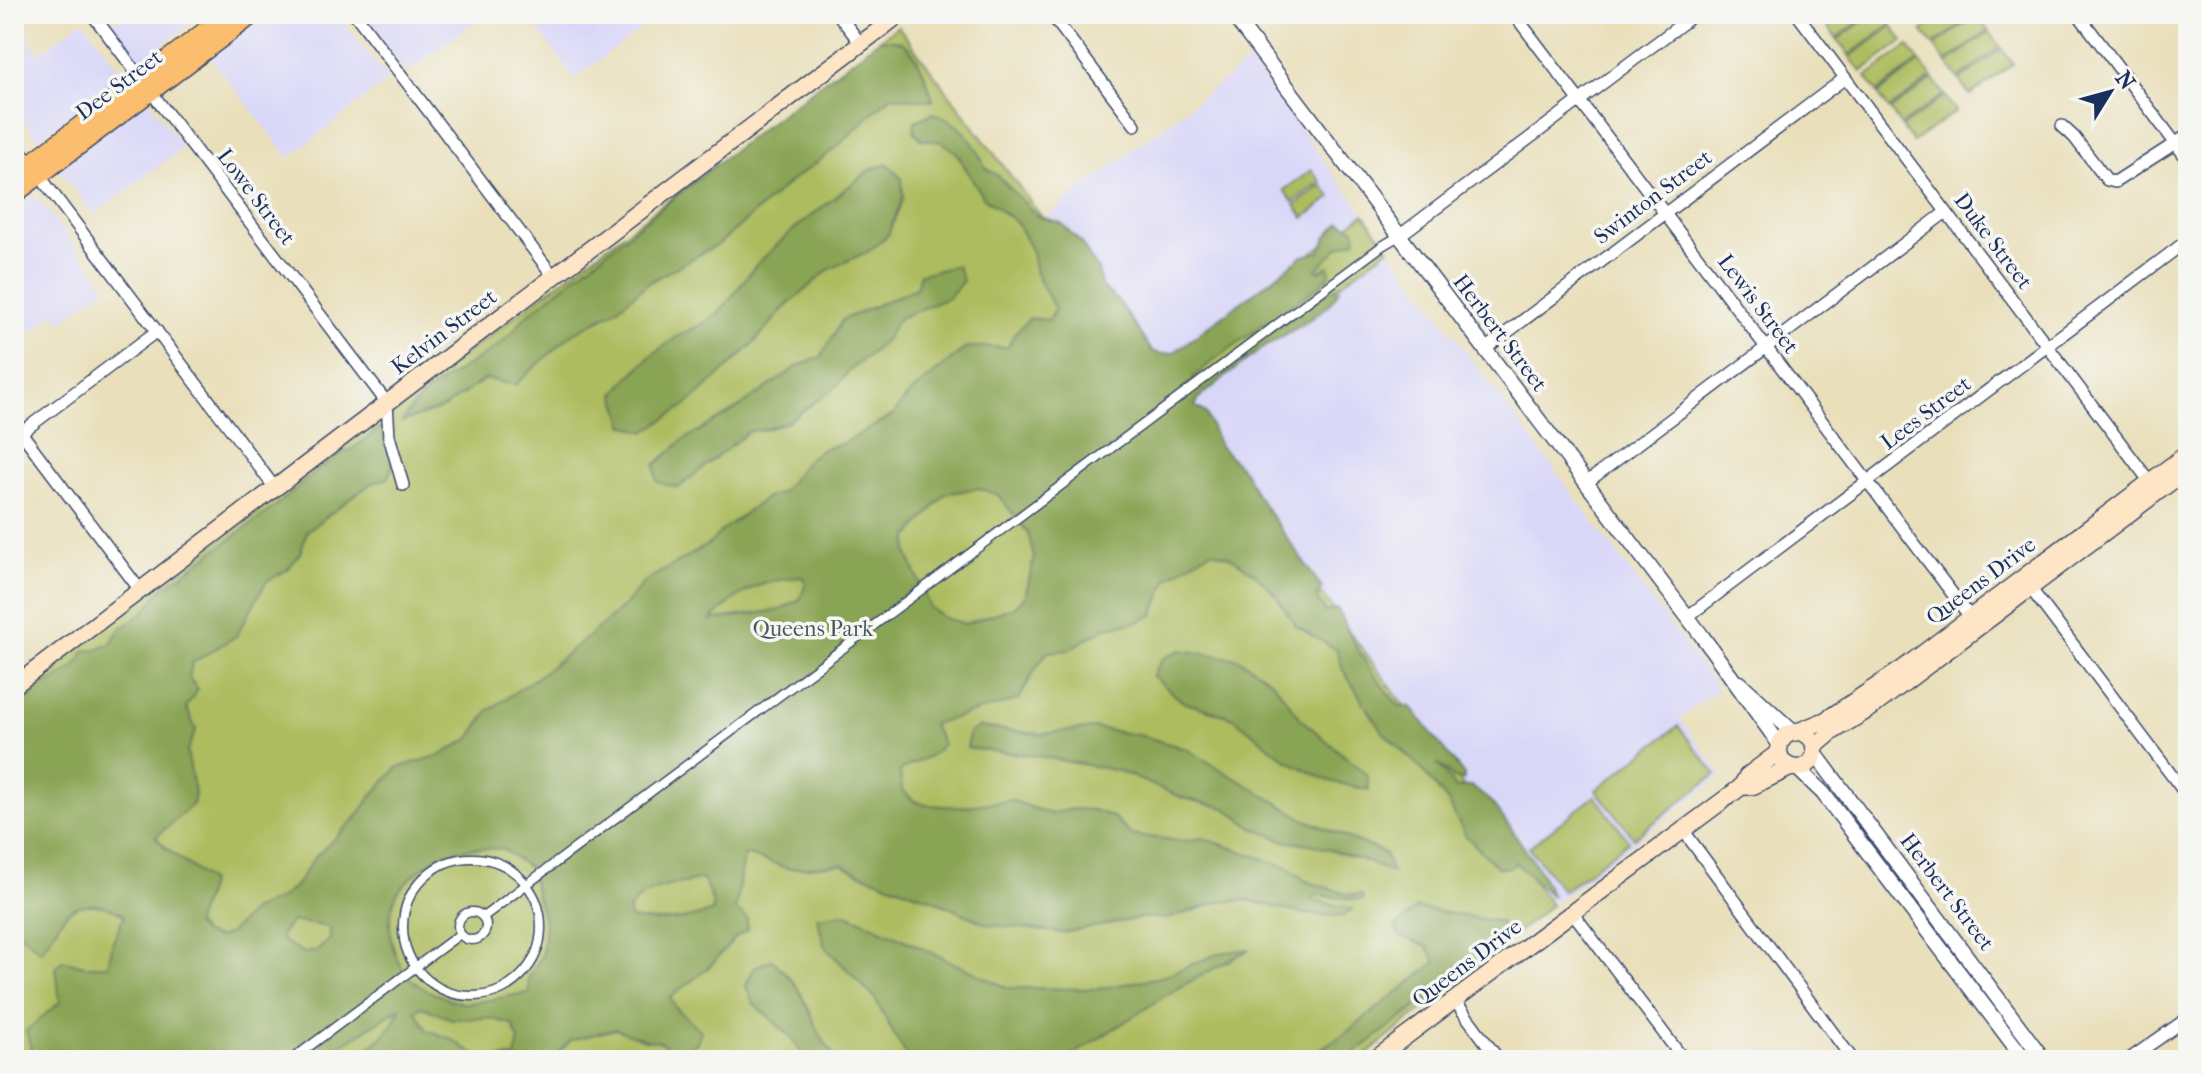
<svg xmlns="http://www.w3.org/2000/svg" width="2202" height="1074" viewBox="0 0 2202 1074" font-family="'IM FELL French Canon',serif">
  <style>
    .built { fill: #d9d7f8 }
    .green { fill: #adbc5e; stroke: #64765e; stroke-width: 2 }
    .forest { fill: #8aa455; stroke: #526a5a; stroke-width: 2; fill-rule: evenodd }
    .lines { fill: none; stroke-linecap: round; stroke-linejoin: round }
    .pedestrian-casing { stroke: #3a496c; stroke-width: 11 }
    .minor-casing { stroke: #3a496c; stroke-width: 14 }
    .tertiary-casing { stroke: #3a496c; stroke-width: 17 }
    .secondary-casing { stroke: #3a496c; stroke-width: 19 }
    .primary-casing { stroke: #3a496c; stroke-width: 21 }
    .pedestrian { stroke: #fff; stroke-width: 8 }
    .minor { stroke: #fff; stroke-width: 11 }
    .tertiary { stroke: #fff; stroke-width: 14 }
    .secondary { stroke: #fde5c5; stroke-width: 16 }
    .primary { stroke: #fbbd6e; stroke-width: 18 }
    .labels { text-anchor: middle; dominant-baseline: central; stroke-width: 7; stroke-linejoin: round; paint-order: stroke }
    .street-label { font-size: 22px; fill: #1b2f5e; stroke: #f6f6f2 }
    .park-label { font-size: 22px; fill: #47595e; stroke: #f6f6f2 }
  </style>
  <rect width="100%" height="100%" fill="#f6f6f2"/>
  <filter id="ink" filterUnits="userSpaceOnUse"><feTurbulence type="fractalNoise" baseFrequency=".0125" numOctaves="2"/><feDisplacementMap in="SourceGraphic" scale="16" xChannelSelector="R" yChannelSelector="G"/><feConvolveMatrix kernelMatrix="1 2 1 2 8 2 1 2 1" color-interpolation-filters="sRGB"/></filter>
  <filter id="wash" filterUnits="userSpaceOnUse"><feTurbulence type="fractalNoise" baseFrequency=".006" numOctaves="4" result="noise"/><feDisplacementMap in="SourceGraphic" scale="32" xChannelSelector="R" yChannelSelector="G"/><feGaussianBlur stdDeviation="1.8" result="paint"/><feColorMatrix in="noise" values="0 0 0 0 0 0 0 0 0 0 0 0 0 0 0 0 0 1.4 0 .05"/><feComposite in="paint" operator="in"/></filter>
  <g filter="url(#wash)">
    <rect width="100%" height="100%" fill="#e9dfba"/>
    <path class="built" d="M125 14H203L139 62 111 24Z
      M266 14H337L388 80 289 158 210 57Z
      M362 14H472L476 20 407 73Z
      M527 14H641L648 23 575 79Z
      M83 20 124 75 38 139 14 107V25L16 23 39 54Z
      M1249 61 1364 214 1156 370 1043 219Z
      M147 99 183 148 94 215 57 167Z
      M31 197 38 198 106 287 61 322 54 314 14 345V210Z
      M1389 248 1718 689 1679 718 1722 775 1551 905 1182 404Z"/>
    <path class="green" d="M1838 14H1870L1836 38 1825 23Z
      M1873 14H1884L1891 24 1849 55 1837 40Z
      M1944 14H1976L1933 45 1922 30Z
      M1977 15 1988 30 1946 62 1934 46Z
      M898 26 1156 369 1364 214 1389 248 1182 404 1551 905 1360 1060H14V696Z
      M1892 26 1903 41 1861 72 1850 57Z
      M1989 32 2000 47 1958 78 1947 63Z
      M1908 46 1919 61 1877 92 1866 77Z
      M2002 49 2013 64 1970 95 1959 80Z
      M1920 62 1932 77 1889 109 1878 94Z
      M1933 79 1944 94 1901 125 1890 110Z
      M1945 96 1956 111 1913 142 1902 127Z
      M1312 170 1321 182 1293 202 1284 190Z
      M1322 185 1331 197 1304 218 1295 205Z
      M1678 726 1716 774 1634 838 1596 790Z
      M1595 796 1629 841 1563 891 1529 847Z"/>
    <path class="forest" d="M879 40C886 40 893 39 899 41 916 46 929 85 933 101L892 96 872 113 835 149 791 181 719 244 649 282 613 312 572 334 515 385 485 379 443 408 402 422C421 386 469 368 500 344 510 336 518 325 526 316L748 139Z
      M933 113C960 122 976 142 985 168L997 175 1037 216 1061 223 1081 243 1098 270 1101 286 1120 303 1152 351 1160 354 1173 353 1303 256 1320 252 1327 236 1340 222 1355 229 1356 240 1340 246 1317 269 1319 271 1329 266 1330 275 1322 284 1212 361 1194 377 1191 387 1330 289H1340C1326 316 1290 330 1265 347 1242 362 1221 381 1199 398L1195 406 1206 413 1219 445 1245 472 1256 494 1322 588 1317 599 1326 612 1337 609C1344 619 1346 628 1351 638 1365 663 1380 685 1399 706L1411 707 1464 775V780L1454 778 1437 763 1456 788 1471 786 1491 802 1510 827 1540 871 1552 897 1515 862 1511 867 1498 868 1466 836 1448 802 1422 770 1382 731 1343 670 1337 650 1296 626 1276 595 1255 574 1229 556 1211 551 1168 578 1153 615 1137 622 1107 627 1068 650 1048 652C1035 666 1028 684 1018 700L932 724 943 744C931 760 915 760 900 771L902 790 914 801 929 805 959 807 1011 800 1050 814 1072 809 1093 810 1113 817 1131 835 1184 841 1203 838 1287 867 1306 881 1347 894 1362 895 1363 900 1318 895 1310 899 1352 909 1343 916 1303 914 1247 900 1219 902 1167 919 1146 917 1063 933 986 924 929 898 859 873 842 864 789 869 746 854C737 871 741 891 735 909L747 919V930L735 938 709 967 670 998 675 1007 701 1031 696 1044 674 1052 659 1041 645 1040 616 1029 571 1040 552 1060H346C371 1050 391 1034 400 1008L337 1048 314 1053 305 1060H34L26 1031 60 1002 56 967 63 960 84 966H108L113 941 124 916C114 909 107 906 95 905 61 901 59 930 41 951L14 929V710C22 703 31 694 40 688 57 676 77 673 84 651L96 650 110 644 120 629 144 612 162 589 272 509 330 460 354 448 381 427 393 465 388 478 370 484 307 531 301 552 288 569 266 582 236 636 192 663 189 678 198 689 186 707 196 730 187 751 195 794 193 804 156 837 165 847 209 881 207 893 195 925 204 934 218 938 230 933 253 910 281 898 297 884 314 858 356 818 374 793 397 768 441 755 470 738 488 711 541 674 589 636 626 604 644 582 709 544 724 529 766 498 782 492 809 458 825 448 844 443 893 415 909 394 967 347H1008L1014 334 1030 318 1049 320 1055 309 1036 274 1032 252 1017 223 983 197 956 152 942 142 921 139 914 131 915 121ZM978 488 998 495 1028 533 1034 558 1025 597 1014 607 965 624 945 618 930 608 907 552 909 537 945 494ZM802 577 806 583 800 599 780 610 711 620C741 590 759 581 802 577ZM474 848 503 849 529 868 545 925 542 955 528 979 529 993C511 994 475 1005 462 1003 446 999 418 989 407 975 390 953 384 920 397 894 402 884 433 857 444 854 453 851 464 850 474 848ZM703 879 712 900 713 911C684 921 661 923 631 919L628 910C646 885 674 886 703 879ZM292 921 330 927V939L317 951 304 953 282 941 281 934ZM422 1007 452 1019 488 1018 512 1024 519 1040 515 1057 482 1059 451 1039 427 1030 415 1010Z
      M888 164 902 179 903 198 888 235 869 251 828 270 786 306 753 344 707 387 688 404 645 432 624 425 615 394 628 378 653 354 681 334 703 324 720 312 756 265 793 230 871 169Z
      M957 266 963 281 948 298 899 318 883 343 847 373 836 387 787 422 764 430 749 431 678 488 657 482 655 465 682 441 741 406 798 366 821 357 842 320 916 288 920 274Z
      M1180 650 1239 659 1273 682 1302 720 1367 775 1369 790 1329 781 1286 760 1234 718 1183 702 1153 676 1162 659Z
      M979 727 1040 734 1095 728 1143 736 1186 749 1306 820 1385 853 1392 873 1362 860 1311 844 1288 842 1253 828 1225 808 1183 798 1119 771 1037 756 967 748 969 733Z
      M1416 908 1501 922 1506 941 1345 1060H1302L1347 1032 1436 962 1427 946 1401 937 1395 928Z
      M846 913 1008 988 1097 989 1161 977 1220 953 1250 949 1173 991 1065 1060H910L897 1040 874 997 825 947 817 917Z
      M772 960C785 972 797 984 804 1000 815 1021 821 1044 839 1060H807L790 1036 753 1003 746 986 754 967Z"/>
  </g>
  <g filter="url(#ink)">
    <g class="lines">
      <g class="pedestrian-casing">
        <path id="pedestrian" d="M403 927a69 69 0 1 1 138 0a69 69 0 1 1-138 0Z
          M458 926a14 14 0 1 1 28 0a14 14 0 1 1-28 0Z
          M483 917 1382 246 1399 236
          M291 1060 460 934"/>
      </g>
      <g class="minor-casing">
        <path id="minor" d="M92 14 387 403 389 436 403 485
          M355 14 554 277
          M838 14 861 44
          M1051 14 1135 125
          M1514 14 1970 617
          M1797 14 2153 486
          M2078 14 2188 160
          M2062 126 2074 137 2107 180 2115 182 2188 135
          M14 142 275 488
          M1399 236 1695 14
          M1485 349 1845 78
          M14 423 140 590
          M14 438 157 331
          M1586 483 1946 212
          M2028 585 2188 797
          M1687 617 2188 240
          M1683 830 1853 1060
          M1573 913 1684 1060
          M1455 1001 1499 1060
          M2128 1060 2188 1018"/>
      </g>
      <g class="tertiary-casing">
        <path id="tertiary" d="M1232 14 1702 636 1780 745
          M1740 683 1794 733
          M1814 752 2044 1060
          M1797 768 1823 793 2025 1060"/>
      </g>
      <g class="secondary-casing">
        <path id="secondary" d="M14 686 900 14
          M1779 750a18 18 0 1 1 36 0a18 18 0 1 1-36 0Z
          M1794 733 1826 720 1901 670 2188 453
          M1814 747 1832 732 1871 708 2188 469
          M1741 787 1753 786 1792 767
          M1374 1060 1741 787 1747 776 1779 752"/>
      </g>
      <g class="primary-casing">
        <path id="primary" d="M14 176 228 14
          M14 194 253 14"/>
      </g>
      <use href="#pedestrian" class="pedestrian"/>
      <use href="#minor" class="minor"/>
      <use href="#tertiary" class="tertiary"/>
      <use href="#secondary" class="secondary"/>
      <use href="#primary" class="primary"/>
    </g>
  </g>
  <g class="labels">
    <g class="street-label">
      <text transform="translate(119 85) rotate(-37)">Dee Street</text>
      <text transform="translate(256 197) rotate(53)">Lowe Street</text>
      <text transform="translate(1653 197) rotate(-37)">Swinton Street</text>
      <text transform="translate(1993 241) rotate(53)">Duke Street</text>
      <text transform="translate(1758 304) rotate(53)">Lewis Street</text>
      <text transform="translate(444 332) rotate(-37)">Kelvin Street</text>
      <text transform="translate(1500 333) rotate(53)">Herbert Street</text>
      <text transform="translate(1926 413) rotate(-37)">Lees Street</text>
      <text transform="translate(1981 581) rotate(-37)">Queens Drive</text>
      <text transform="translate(1947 892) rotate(53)">Herbert Street</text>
      <text transform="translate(1467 963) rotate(-37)">Queens Drive</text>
    </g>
    <g class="park-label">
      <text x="813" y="629">Queens Park</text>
    </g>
  </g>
  <rect width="2202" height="1074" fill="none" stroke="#f6f6f2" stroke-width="48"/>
  <g transform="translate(2110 92) rotate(53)" stroke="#f6f6f2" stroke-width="6" paint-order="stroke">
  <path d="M0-6L14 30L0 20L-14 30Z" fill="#1b2f5e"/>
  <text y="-12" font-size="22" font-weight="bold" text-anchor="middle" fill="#1b2f5e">N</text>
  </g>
</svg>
